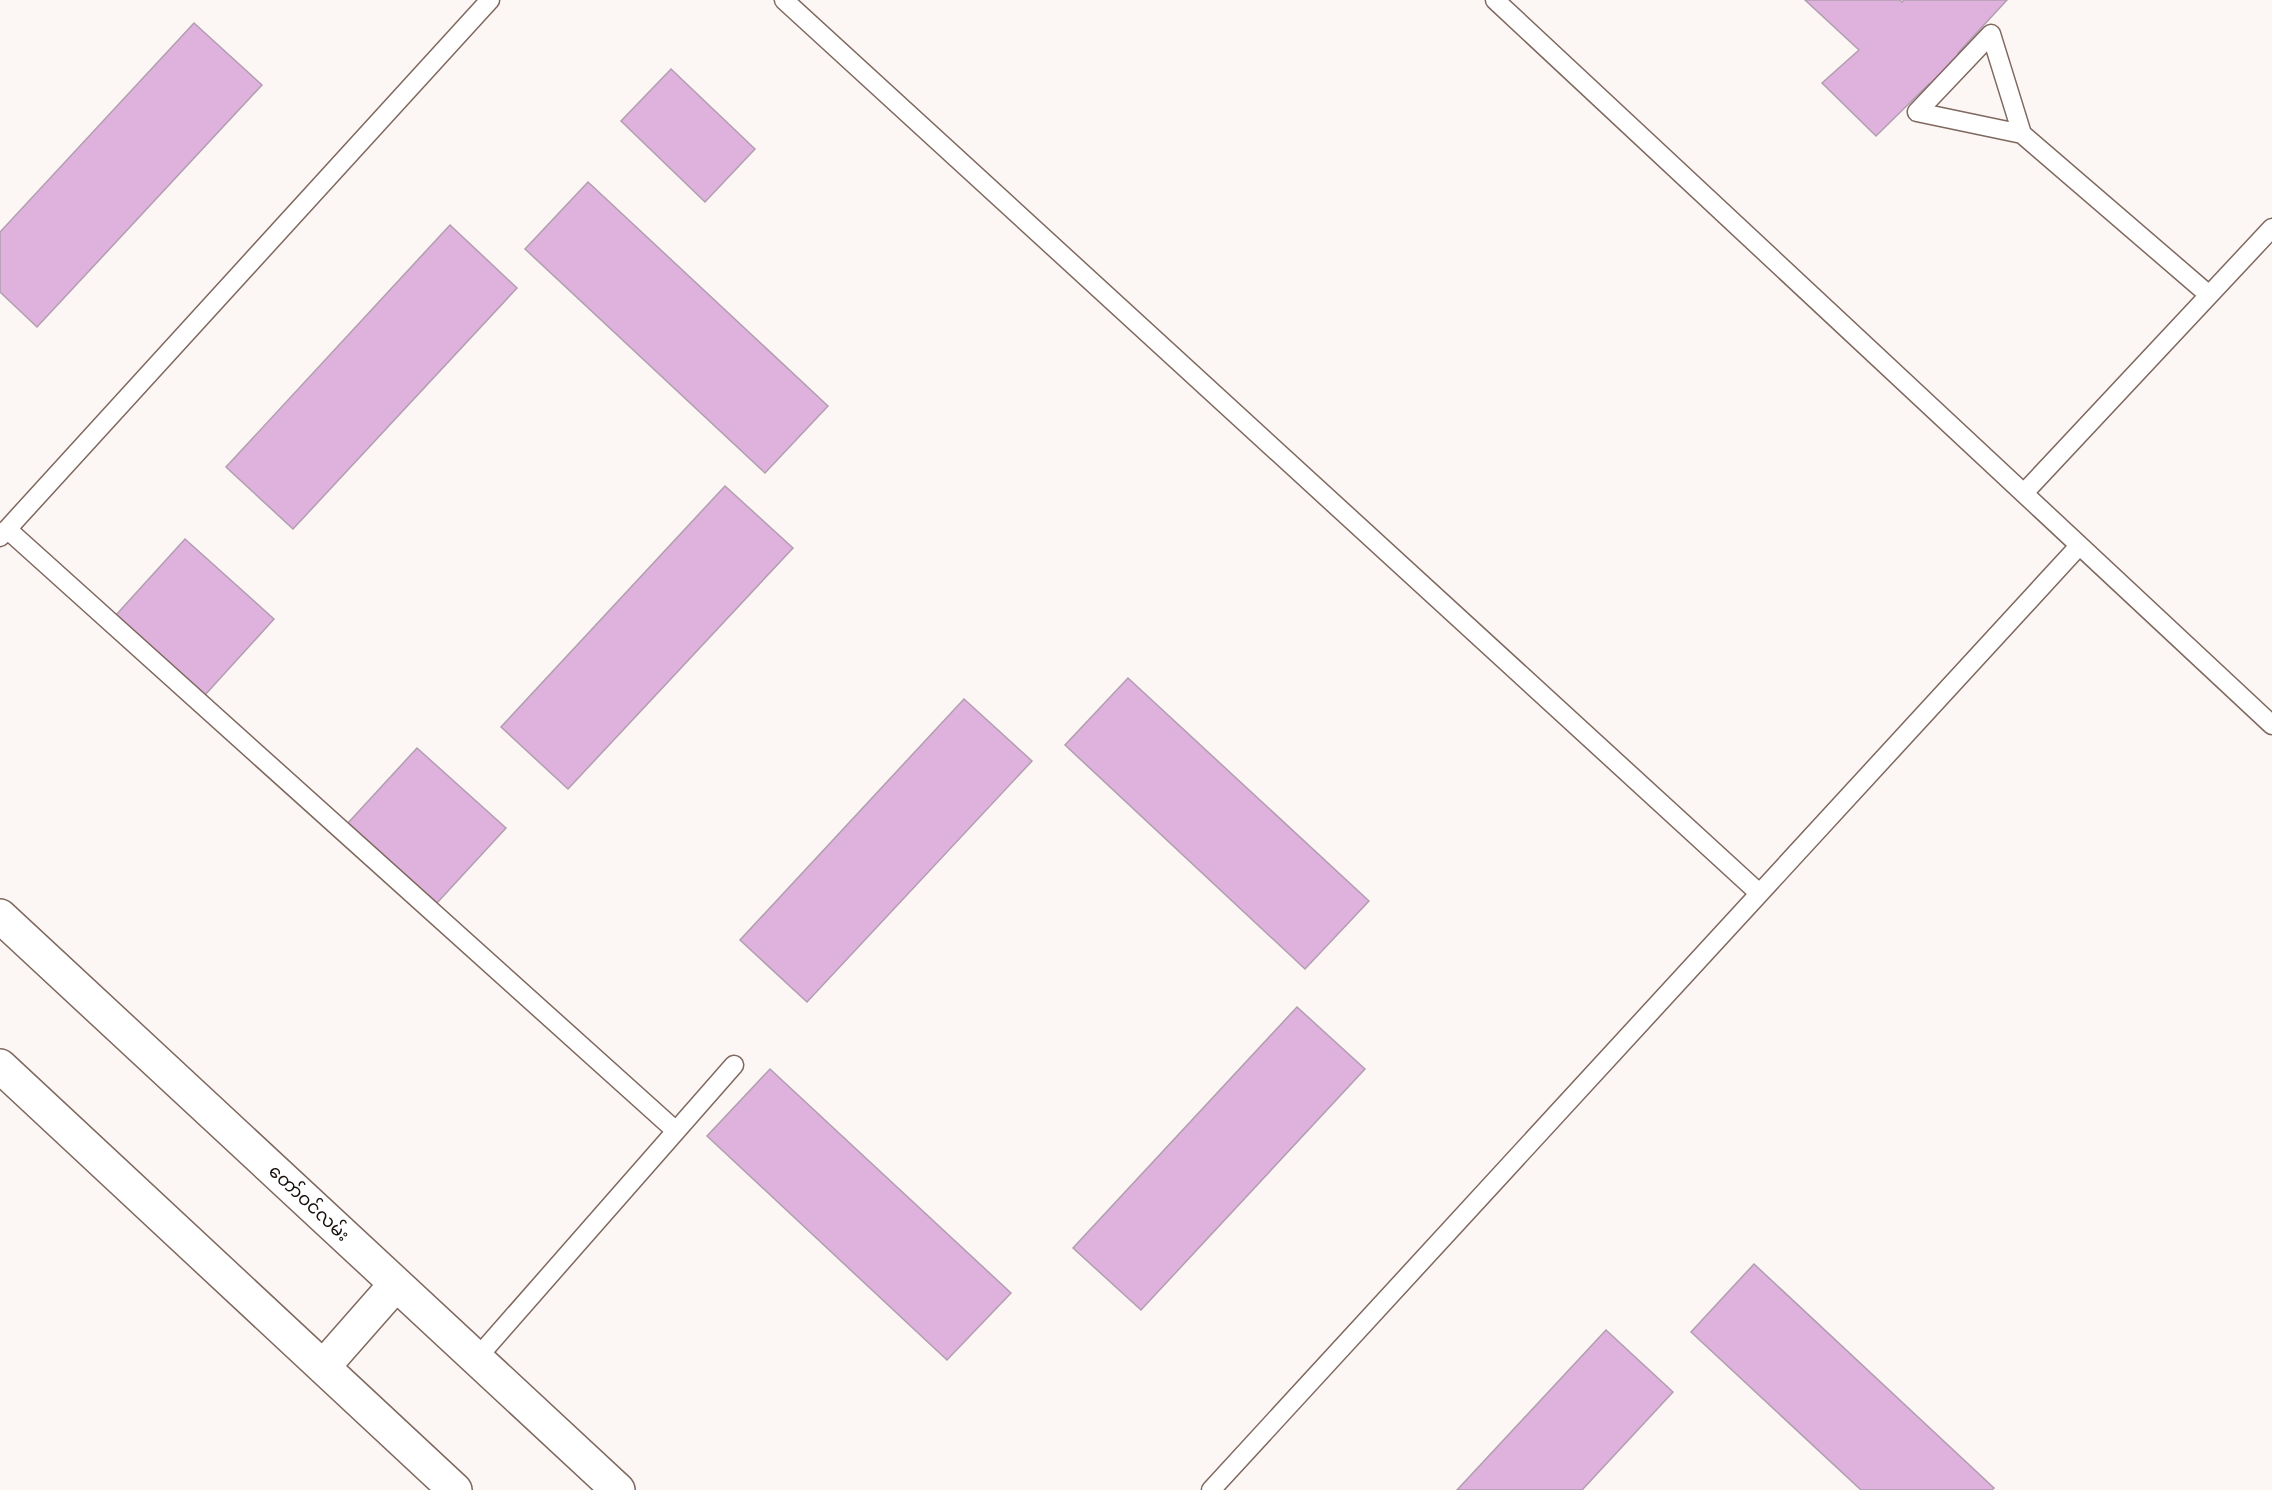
<svg xmlns="http://www.w3.org/2000/svg" width="2272" height="1490" viewBox="0 0 2272 1490" font-family="'Varela Round','Noto Sans Myanmar',sans-serif">
  <style>
    .building { fill: #dfb1dd; stroke: #b19eb0; stroke-width: 1.5 }
    .lines { fill: none; stroke-linecap: round; stroke-linejoin: round }
    .service-casing { stroke: #7f685f; stroke-width: 21 }
    .tertiary-casing { stroke: #7f685f; stroke-width: 36 }
    .service { stroke: #fff; stroke-width: 18 }
    .tertiary { stroke: #fff; stroke-width: 33 }
    .labels { text-anchor: middle; dominant-baseline: central; stroke-width: 5; stroke-linejoin: round; paint-order: stroke }
    .street-label { font-size: 18px; fill: #180f0c; stroke: #fff }
  </style>
  <rect width="100%" height="100%" fill="#fcf6f4"/>
  <path class="building" d="M1805 0H1900L1902 2 1904 0H2007L1958 53 1971 66 1943 96 1929 84 1876 136 1822 83 1859 50Z
    M194 23 262 85 37 327 0 292V232Z
    M671 69 755 149 705 202 621 121Z
    M588 182 828 406 765 473 525 249Z
    M450 225 517 288 293 529 226 467Z
    M725 486 793 548 568 789 501 727Z
    M185 539 274 619 205 695 116 615Z
    M1128 678 1369 901 1305 969 1065 745Z
    M964 699 1032 761 807 1002 740 940Z
    M417 748 506 828 437 903 348 823Z
    M1297 1007 1365 1069 1141 1310 1073 1248Z
    M770 1069 1011 1293 947 1360 707 1136Z
    M1754 1264 1994 1488 1992 1490H1861L1691 1332Z
    M1606 1330 1673 1392 1582 1490H1457Z"/>
  <g class="lines">
    <g class="service-casing">
      <path id="service" d="M784 0 1759 893
        M1495 0 2272 725
        M2022 134 1917 112 1991 34 2022 134 2209 295
        M2024 493 2272 228
        M7 529 676 1131
        M0 537 490 0
        M476 1359 734 1065
        M1211 1490 2079 546"/>
    </g>
    <g class="tertiary-casing">
      <path id="tertiary" d="M0 916 618 1490
        M0 1066 455 1490
        M323 1367 396 1284"/>
    </g>
    <use href="#service" class="service"/>
    <use href="#tertiary" class="tertiary"/>
  </g>
  <g class="labels">
    <g class="street-label">
      <text transform="translate(309 1203) rotate(43)">တော်ဝင်လမ်း</text>
    </g>
  </g>
</svg>
